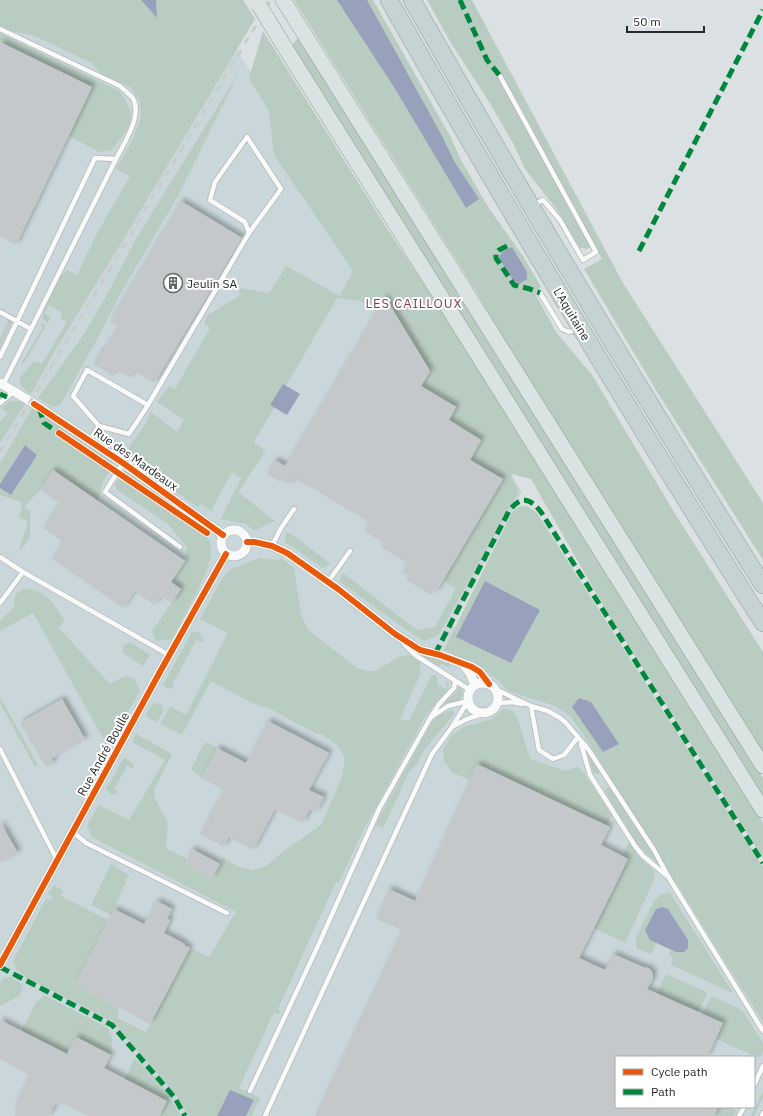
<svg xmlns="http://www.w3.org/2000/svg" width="763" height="1116" viewBox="0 0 763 1116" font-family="'IBM Plex Sans',sans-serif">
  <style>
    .built { fill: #c9d7da; fill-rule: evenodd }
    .green { fill: #b8ccc1 }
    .water { fill: #98a1bc }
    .building { fill: #c5c8ca; filter: url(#shadow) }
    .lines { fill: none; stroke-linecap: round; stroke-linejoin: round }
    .lane-casing { stroke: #b2b7b8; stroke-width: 6 }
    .street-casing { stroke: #b2b7b8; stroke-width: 10 }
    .primary-casing { stroke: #8d9e9d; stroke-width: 16 }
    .highway-casing { stroke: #8d9e9d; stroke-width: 18 }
    .lane { stroke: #fafafb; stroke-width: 4.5 }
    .street { stroke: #fafafb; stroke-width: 9 }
    .primary { stroke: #d9e3e2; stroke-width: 15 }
    .highway { stroke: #c5d3d2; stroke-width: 17 }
    .rail { stroke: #cacccc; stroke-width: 3; stroke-dasharray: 7 7; stroke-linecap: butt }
    .primary-bridge-casing { stroke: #8d9e9d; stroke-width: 16; stroke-linecap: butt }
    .primary-bridge { stroke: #d9e3e2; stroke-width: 15 }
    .quiet { stroke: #00873e; stroke-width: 5; stroke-dasharray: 10 5; stroke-linecap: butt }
    .cycleway-casing { stroke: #fff; stroke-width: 8 }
    .cycleway { stroke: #e8590c; stroke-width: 6 }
    .labels { text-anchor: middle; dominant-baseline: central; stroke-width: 4; stroke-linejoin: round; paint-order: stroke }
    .poi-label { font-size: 12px; fill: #242829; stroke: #fff; text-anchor: start }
    .street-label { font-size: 12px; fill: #242829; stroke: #fff }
    .neighbourhood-label { font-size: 13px; letter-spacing: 1px; fill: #833d56; stroke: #fff }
  </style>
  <defs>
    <filter id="shadow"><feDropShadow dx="3.5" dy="-3.5" stdDeviation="2" flood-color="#0004"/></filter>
  </defs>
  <rect width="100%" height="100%" fill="#dbe1e2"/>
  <path class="built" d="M0 0H208L225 32 522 492 451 625 523 660 579 690 763 983V1116H0ZM616 1057H754V1107H616Z"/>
  <path class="green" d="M0 0H141L156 17V0H243L255 19 120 245 57 347 31 394C24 390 21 387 19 379L34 361 42 364 67 322 60 318 62 313 49 305 44 314 51 317 48 323 43 320C42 305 55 280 67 270L77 275 95 237 130 176 116 169 133 139 141 117 140 102 130 87 102 75 92 63 32 35 14 32 0 25Z
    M294 0H373L450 136 462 162 488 207 523 256 541 287 535 294 557 333 592 375 677 517 763 652V755L504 340 477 293Z
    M427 0H472L623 283 763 503V560L656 390 584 269 602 259 594 244 587 249 580 248 554 206 525 169 514 145 491 105 451 43Z
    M263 31 388 230 484 375 763 823V858L604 607 531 479 511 474 519 491 438 636 424 641 402 627 339 581 343 573 417 630 435 627 456 588 443 581 503 479 470 460 481 440 449 420 456 407 421 386 430 371 385 297 376 311 360 301 337 298 286 386 284 384 271 405 274 408 254 442 266 450 238 492 275 521 254 531 246 524 221 519 241 478 232 472 211 511 201 504 198 507 134 463 129 456V447L146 423 150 411 177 432 184 420 157 402 169 386 175 389 210 328 204 323 208 315 239 296 240 288 269 293 286 266 340 296 353 271 274 155 269 111 249 78Z
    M0 33 119 91C141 120 130 125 112 150L99 152 69 136 92 87 0 42Z
    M298 38 763 778V799L292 45Z
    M239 72 178 196 119 296 98 338 60 405 53 407 38 398 84 334 108 293 136 239Z
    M9 319 12 322 0 348V339Z
    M41 322 46 326 28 357 21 366 22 362 42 329Z
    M10 401H19L25 404 0 443V422L8 413 2 408Z
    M32 408 112 462 113 466 103 481 98 501 53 470 40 490 24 507 30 511V536L28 541 19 551 28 521 19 518 22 502 0 495V488L11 495 37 455 25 445 0 484V464Z
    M124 471H128L189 516 204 528 202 530C212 541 214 551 208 564L209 566 196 594 172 639 156 641 152 631 181 589 171 582 185 561 187 547 167 523 116 489 115 484Z
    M527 506 537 513 763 867V1022L585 737 570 716 555 706 508 691 497 679 476 665 444 650 512 512 518 507Z
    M286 533H290L331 564 323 568 285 542Z
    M259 558 280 560 281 558 294 568 301 614 308 630 357 668 368 671H376L400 656 410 655 420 662V675L400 719 409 721 431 676 436 675 438 686 442 685 443 689 447 688 446 680 449 683 447 691 442 696 425 717 362 833 339 883 336 882 278 1009 281 1012 279 1014 274 1012 239 1088 260 1098 252 1116H188L178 1097 112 1021 27 978 17 970 13 961 46 899 51 901 53 897 48 894 54 885 63 891 61 896 108 920 75 985 118 1008V1018L146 1032 190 948 209 957 236 912 92 837 87 825 99 805 129 820 165 760 132 742 136 734 172 754 154 790V797L168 823 166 848 187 859 185 863 212 878 223 858 239 867 253 870 265 867 285 850 321 825 342 777 345 758 337 745 323 735 314 733 272 710 250 702 211 681 182 735 160 724 170 706 186 715 228 633 200 619 223 577 232 569Z
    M24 589C46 589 54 603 64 621L59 628 110 684 125 676 134 678 140 691 108 747 33 613 0 631V621L14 607C14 598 14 593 24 589Z
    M196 631 201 634 204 643 196 640 172 686 175 687C170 689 167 690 163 685L192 632Z
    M130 642 150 655 143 666 123 653V648L124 645Z
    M422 654 450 664 449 668 442 664 436 667 421 656Z
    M460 687 463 691C463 701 456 702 447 705L445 701 456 693 458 688Z
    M0 697 38 765 35 767 0 703Z
    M153 703 162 704 163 712 157 722 148 718 146 714Z
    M503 709 513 711 518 720 530 759 566 771 576 767 581 769 612 815 606 826 470 780 453 773 444 762 443 749 452 735 463 727 492 719Z
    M452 710 455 713 426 748 416 765 409 772 383 828 375 825 432 722 438 716Z
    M205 743H209L217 748 201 778 192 770V767L203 745Z
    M587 752 600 772 597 774 593 772Z
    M125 758C131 761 133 763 134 769L127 766 114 789 118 791 116 794H111L106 789 123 759Z
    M609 787 661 865 644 852 634 840 604 790Z
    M629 842 640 857 655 872 653 882 625 943 594 928 628 859 622 856Z
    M111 864 129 875 111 915 91 905Z
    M670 893 733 993 671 965 673 958 669 955 671 949 676 952H684L650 940 656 943 652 954 637 949 635 940 654 901 661 894Z
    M666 974 707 992V994L698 1012 657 994Z
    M11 977 21 984 23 989 19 996 0 1006V984L4 978Z
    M44 995 108 1028 112 1039 111 1055 76 1037 67 1054 21 1031 36 1003Z
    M712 996 742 1010 763 1043V1052L761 1056 757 1057 716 1039 723 1023 702 1014Z
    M134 1059C155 1073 169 1095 181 1116H159L167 1101 125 1079Z
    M763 1091V1097L754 1116H751Z
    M718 1107H730L736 1110 733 1116H716L714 1115Z"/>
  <path class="water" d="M141 0H156L157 18Z
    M337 0H367L441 134 454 161 479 199 466 208 394 87Z
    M512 247 527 272V279L519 284 513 280 499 258 502 252Z
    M283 384 300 394 287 415 270 405Z
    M25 445 37 455 11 495 0 488V484Z
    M485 581 540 610 511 663 456 637Z
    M579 698 591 702 619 744 603 752 572 707Z
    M662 907 668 909 688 940V948L684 952H676L650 940 645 930 656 909Z
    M230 1090 254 1100 246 1116H217Z"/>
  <path class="building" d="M0 42 92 87 16 245 0 236Z
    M181 201 242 238 154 383 134 371 130 378 117 370 113 376 93 364 101 351 103 352 118 326 110 321Z
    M385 297 430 371 421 386 456 407 449 420 481 440 470 460 503 479 436 592 433 591 431 595 406 580 408 575 402 572 407 563 381 547 383 543 364 531 369 522 295 478H293L290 484 281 480 280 482 267 474 275 460 285 466Z
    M53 470 185 561 171 582 181 589 172 603 161 596 154 605 135 591 123 608 52 559 63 542 43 528 60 504 40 490Z
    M62 699 85 739 51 759 54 763 46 767 20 723Z
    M268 721 329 753 309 790 324 797 316 812 310 809 303 823 275 809 253 850 229 837 224 847 200 834 224 790 201 778 217 748 246 763Z
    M477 764 610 827 601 845 628 859 579 958 605 970 613 954 643 967 648 968 651 970 653 975V979L647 989 723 1023 707 1057H616V1107H718L714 1116H315L402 930 376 919 389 889 415 901Z
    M0 822 18 853 0 863Z
    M192 849 220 864 212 878 185 863Z
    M157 901 172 909 167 919 170 920 164 933 185 944 184 945 190 948 150 1024 75 985 114 909 144 924Z
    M0 1020 67 1054 76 1037 111 1055 104 1068 167 1101 159 1116H88L59 1101 58 1105 55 1104 49 1116H14L18 1108 14 1106 30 1075 0 1059Z"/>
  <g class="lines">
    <g class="lane-casing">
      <path id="lane" d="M0 29 120 86C124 90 128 93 132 97 144 114 124 143 116 159
        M500 76 596 252 583 260 560 220 543 200 535 204
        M540 293 562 329 569 332 577 329
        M0 312 31 329
        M0 357 95 158 116 159 3 385
        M87 370 148 405 129 434 99 426 73 396Z
        M0 403 14 391
        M148 405 249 233 245 222 210 200 215 182 247 137 281 189 249 233
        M90 440 99 426
        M123 463 105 492 180 547
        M272 546 281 528 294 509
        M0 557 23 572 169 655
        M328 582 350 551
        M0 603 23 572
        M404 644 415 655 470 690
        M495 689 531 706 548 711 560 718 566 723 588 749 654 850 669 878 763 1031
        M498 703 512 702 522 704
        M531 706 539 750 553 759 564 755 578 737
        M433 716 448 706 468 701
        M452 727 467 719 482 714
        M581 744 590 775 635 846 643 856 667 876
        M0 749 57 860
        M73 832 86 843 227 913
        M754 1085 763 1066
        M250 1091 317 948 379 809 428 722 439 704 454 688 455 681
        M265 1116 432 754 452 727 468 701
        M739 1116 744 1107
        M762 1116 763 1113"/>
    </g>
    <g class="street-casing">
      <path id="street" d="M0 383 30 401 123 463 223 535
        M221 543a13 13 0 1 1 26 0a13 13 0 1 1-26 0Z
        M247 542H254L272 546 287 553 338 589 395 634 420 650 440 655 472 667 480 672 489 684
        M464 665 470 673 475 685
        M468 698a15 15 0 1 1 30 0a15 15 0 1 1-30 0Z
        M0 965 161 670 226 554"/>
    </g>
    <g class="primary-casing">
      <path id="primary" d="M283 0 763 766
        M284 46 763 810"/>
    </g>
    <g class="highway-casing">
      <path id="highway" d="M389 0C508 211 633 418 763 623
        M412 0C524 198 641 393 763 585"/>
    </g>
    <use href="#lane" class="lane"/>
    <use href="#street" class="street"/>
    <use href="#primary" class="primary"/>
    <use href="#highway" class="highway"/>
    <path class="rail" d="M0 452 271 0"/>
    <g class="primary-bridge-casing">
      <path id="primary-bridge" d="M259 5 284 46"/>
    </g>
    <use href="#primary-bridge" class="primary-bridge"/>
    <path class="quiet" d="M460 0 487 60 500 76
      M507 246 499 250 496 253V258L514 285 530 289 540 293
      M639 251 763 10
      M0 394 7 397
      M39 408 44 423 59 433V431
      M435 654 509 511C521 495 530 498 541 512L763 863
      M0 967 112 1025 175 1098 185 1116"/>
    <g class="cycleway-casing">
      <path id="cycleway" d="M34 404 123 463 223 535
        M59 433 207 533
        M247 542H254L272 546 287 553 338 589 395 634 420 650 440 655 472 667 480 672 489 684
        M0 965 161 670 226 554"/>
    </g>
    <use href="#cycleway" class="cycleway"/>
  </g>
  <defs>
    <g id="building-ring" transform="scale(1)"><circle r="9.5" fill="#fff" stroke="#64696a" stroke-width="1.5"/><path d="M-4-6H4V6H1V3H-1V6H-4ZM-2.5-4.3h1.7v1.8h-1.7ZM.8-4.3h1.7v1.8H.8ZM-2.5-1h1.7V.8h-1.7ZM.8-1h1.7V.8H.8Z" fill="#64696a"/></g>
  </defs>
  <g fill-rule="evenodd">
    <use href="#building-ring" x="173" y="283"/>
  </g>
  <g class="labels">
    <g class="poi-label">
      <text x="187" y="283">Jeulin SA</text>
    </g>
    <g class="street-label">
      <text transform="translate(572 314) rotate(59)">L'Aquitaine</text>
      <text transform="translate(136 459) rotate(35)">Rue des Mardeaux</text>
      <text transform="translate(103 754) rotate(-61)">Rue André Boulle</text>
    </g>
    <g class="neighbourhood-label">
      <text x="414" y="303">LES CAILLOUX</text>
    </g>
  </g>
  <rect x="615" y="1056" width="140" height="52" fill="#ffffff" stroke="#a7a9a9"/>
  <rect x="623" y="1069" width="20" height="6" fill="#e8590c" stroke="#a7a9a9"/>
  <text x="651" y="1076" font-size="12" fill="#242829">Cycle path</text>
  <rect x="623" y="1089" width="20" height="6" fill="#00873e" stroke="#a7a9a9"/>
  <text x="651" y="1096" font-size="12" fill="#242829">Path</text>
  <path d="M627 26v6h77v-6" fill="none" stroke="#242829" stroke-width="2"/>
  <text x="633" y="26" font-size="12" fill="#242829" stroke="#ffffff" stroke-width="3" paint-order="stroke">50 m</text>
</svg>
